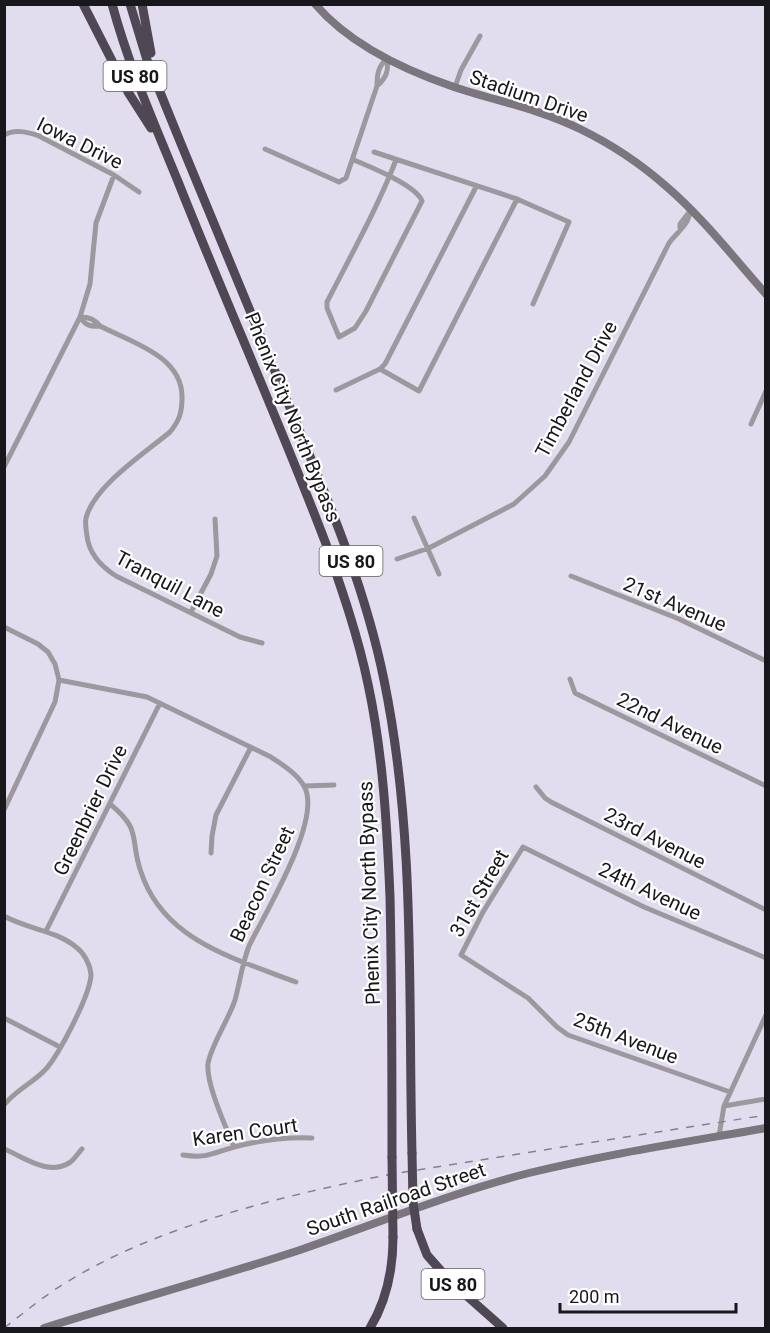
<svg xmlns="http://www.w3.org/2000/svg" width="770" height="1333" viewBox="0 0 770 1333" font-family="Roboto,sans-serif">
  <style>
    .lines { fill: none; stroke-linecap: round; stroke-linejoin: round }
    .street { stroke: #9c989e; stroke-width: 5 }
    .secondary { stroke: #7b757e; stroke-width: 8 }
    .highway { stroke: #504754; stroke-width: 9 }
    .rail { stroke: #84818c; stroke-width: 1.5; stroke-dasharray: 8 8; stroke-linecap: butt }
    .highway-bridge { stroke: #504754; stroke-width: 9 }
    .labels { text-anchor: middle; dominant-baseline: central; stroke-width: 4.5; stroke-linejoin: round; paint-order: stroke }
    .shield { fill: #fff; stroke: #5d5d60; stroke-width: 1.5 }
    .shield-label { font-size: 18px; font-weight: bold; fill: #18171c }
    .street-label { font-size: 20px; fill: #18171c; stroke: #fff }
  </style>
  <rect width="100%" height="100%" fill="#e2ddee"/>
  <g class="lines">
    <path class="street" d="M377 86C386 78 389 71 387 59
      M455 87 461 70 480 36
      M4 135C15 129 26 132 37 135L114 175 139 192
      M265 149 339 182 346 178 377 86C377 75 378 66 387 59
      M374 152 517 199 569 222 533 304
      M354 160C370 167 416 185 422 201L366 311 355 328 339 337 327 308V302C351 255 377 209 396 160
      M680 228V224L690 211
      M80 317C89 317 94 319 100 326 131 342 183 356 182 398 182 413 179 421 170 432 145 453 94 486 86 518 85 523 86 530 87 536 89 554 102 567 116 576L240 637 262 643
      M80 317C85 325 90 327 100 326
      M380 369 419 391 517 199
      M336 390 380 369 385 364 476 187
      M751 424 766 391
      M4 467 80 317 90 284 96 223 114 175
      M414 518 439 574
      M397 559 429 548 514 504 545 476 569 442 669 243C677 232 689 225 690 211
      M571 576 679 619 766 661
      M191 612 211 574 217 556 215 519
      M4 627 38 644 48 652 55 664 59 680 55 702 4 810
      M570 679 575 693 581 696 766 786
      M59 680 147 697 271 757C283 765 299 775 305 788 321 822 265 913 249 946 242 964 240 982 235 1000 229 1019 210 1047 208 1064 206 1084 226 1127 234 1147
      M304 786 334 785
      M536 787 545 798 551 802 766 910
      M110 804C143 831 129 838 141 872 158 924 204 948 253 966 267 971 281 977 296 982
      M211 853 212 836 216 815 251 747
      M4 916C27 929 55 930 76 947 84 953 90 964 91 974 91 994 59 1054 46 1069 33 1083 16 1090 4 1105
      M46 931 160 703
      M4 1018 60 1047
      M730 1092 568 1035 557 1027 528 998 461 955 483 912 523 847 644 907 766 958
      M724 1106 766 1099
      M719 1136 724 1106 766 1015
      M4 1149C24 1157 48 1176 69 1163 74 1160 78 1153 82 1149
      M183 1155C209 1159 214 1152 238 1146 262 1140 287 1137 312 1138"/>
    <path class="secondary" d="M315 4C350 45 404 70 454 87 496 101 540 109 580 129 611 144 641 164 667 187 703 218 734 258 766 294
      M44 1328C129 1301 215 1278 300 1250 376 1224 451 1193 529 1173 607 1154 686 1142 766 1128"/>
    <path class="highway" d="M83 4 128 92 151 128
      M112 4C129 67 155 125 179 184 227 305 280 423 326 544 342 590 358 636 368 684 383 754 387 825 390 897 392 983 392 1070 392 1157
      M130 4 147 60C194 177 243 293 291 410 327 498 365 586 384 680 416 835 408 995 412 1153
      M142 4 151 53
      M417 1229 427 1255 450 1281 503 1328
      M370 1328C387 1300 393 1271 393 1237"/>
    <path class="rail" d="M4 1328C25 1312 45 1295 67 1282 159 1225 286 1195 392 1174L766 1115"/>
    <path class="highway-bridge" d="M412 1153 413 1202 417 1229
      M392 1157 393 1237"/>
  </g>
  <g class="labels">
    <g class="shield">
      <rect x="103.5" y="61" width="63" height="30" rx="4.5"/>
      <rect x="319.5" y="546" width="63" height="30" rx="4.5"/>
      <rect x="421.5" y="1269" width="63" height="30" rx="4.5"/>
    </g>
    <g class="shield-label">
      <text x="135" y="76">US 80</text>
      <text x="351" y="561">US 80</text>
      <text x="453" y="1284">US 80</text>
    </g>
    <g class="street-label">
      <text transform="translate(529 96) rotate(19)">Stadium Drive</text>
      <text transform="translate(80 143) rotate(26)">Iowa Drive</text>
      <text transform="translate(576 389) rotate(-62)">Timberland Drive</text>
      <text transform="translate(293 417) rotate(68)">Phenix City North Bypass</text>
      <text transform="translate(170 584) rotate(28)">Tranquil Lane</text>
      <text transform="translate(675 604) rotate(23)">21st Avenue</text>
      <text transform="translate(670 723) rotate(26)">22nd Avenue</text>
      <text transform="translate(90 810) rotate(-64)">Greenbrier Drive</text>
      <text transform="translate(655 838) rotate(27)">23rd Avenue</text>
      <text transform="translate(262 884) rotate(-65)">Beacon Street</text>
      <text transform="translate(650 891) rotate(25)">24th Avenue</text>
      <text transform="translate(369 893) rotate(-92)">Phenix City North Bypass</text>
      <text transform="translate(479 893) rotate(-60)">31st Street</text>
      <text transform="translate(626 1038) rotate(21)">25th Avenue</text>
      <text transform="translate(245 1132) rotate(-8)">Karen Court</text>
      <text transform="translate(396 1199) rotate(-19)">South Railroad Street</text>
    </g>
  </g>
  <rect width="770" height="1333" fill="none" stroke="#18171c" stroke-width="12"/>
  <path d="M560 1303v9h176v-9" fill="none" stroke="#18171c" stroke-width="3"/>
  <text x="569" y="1303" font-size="18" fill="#18171c" stroke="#ffffff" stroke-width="4.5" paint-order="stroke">200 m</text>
</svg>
